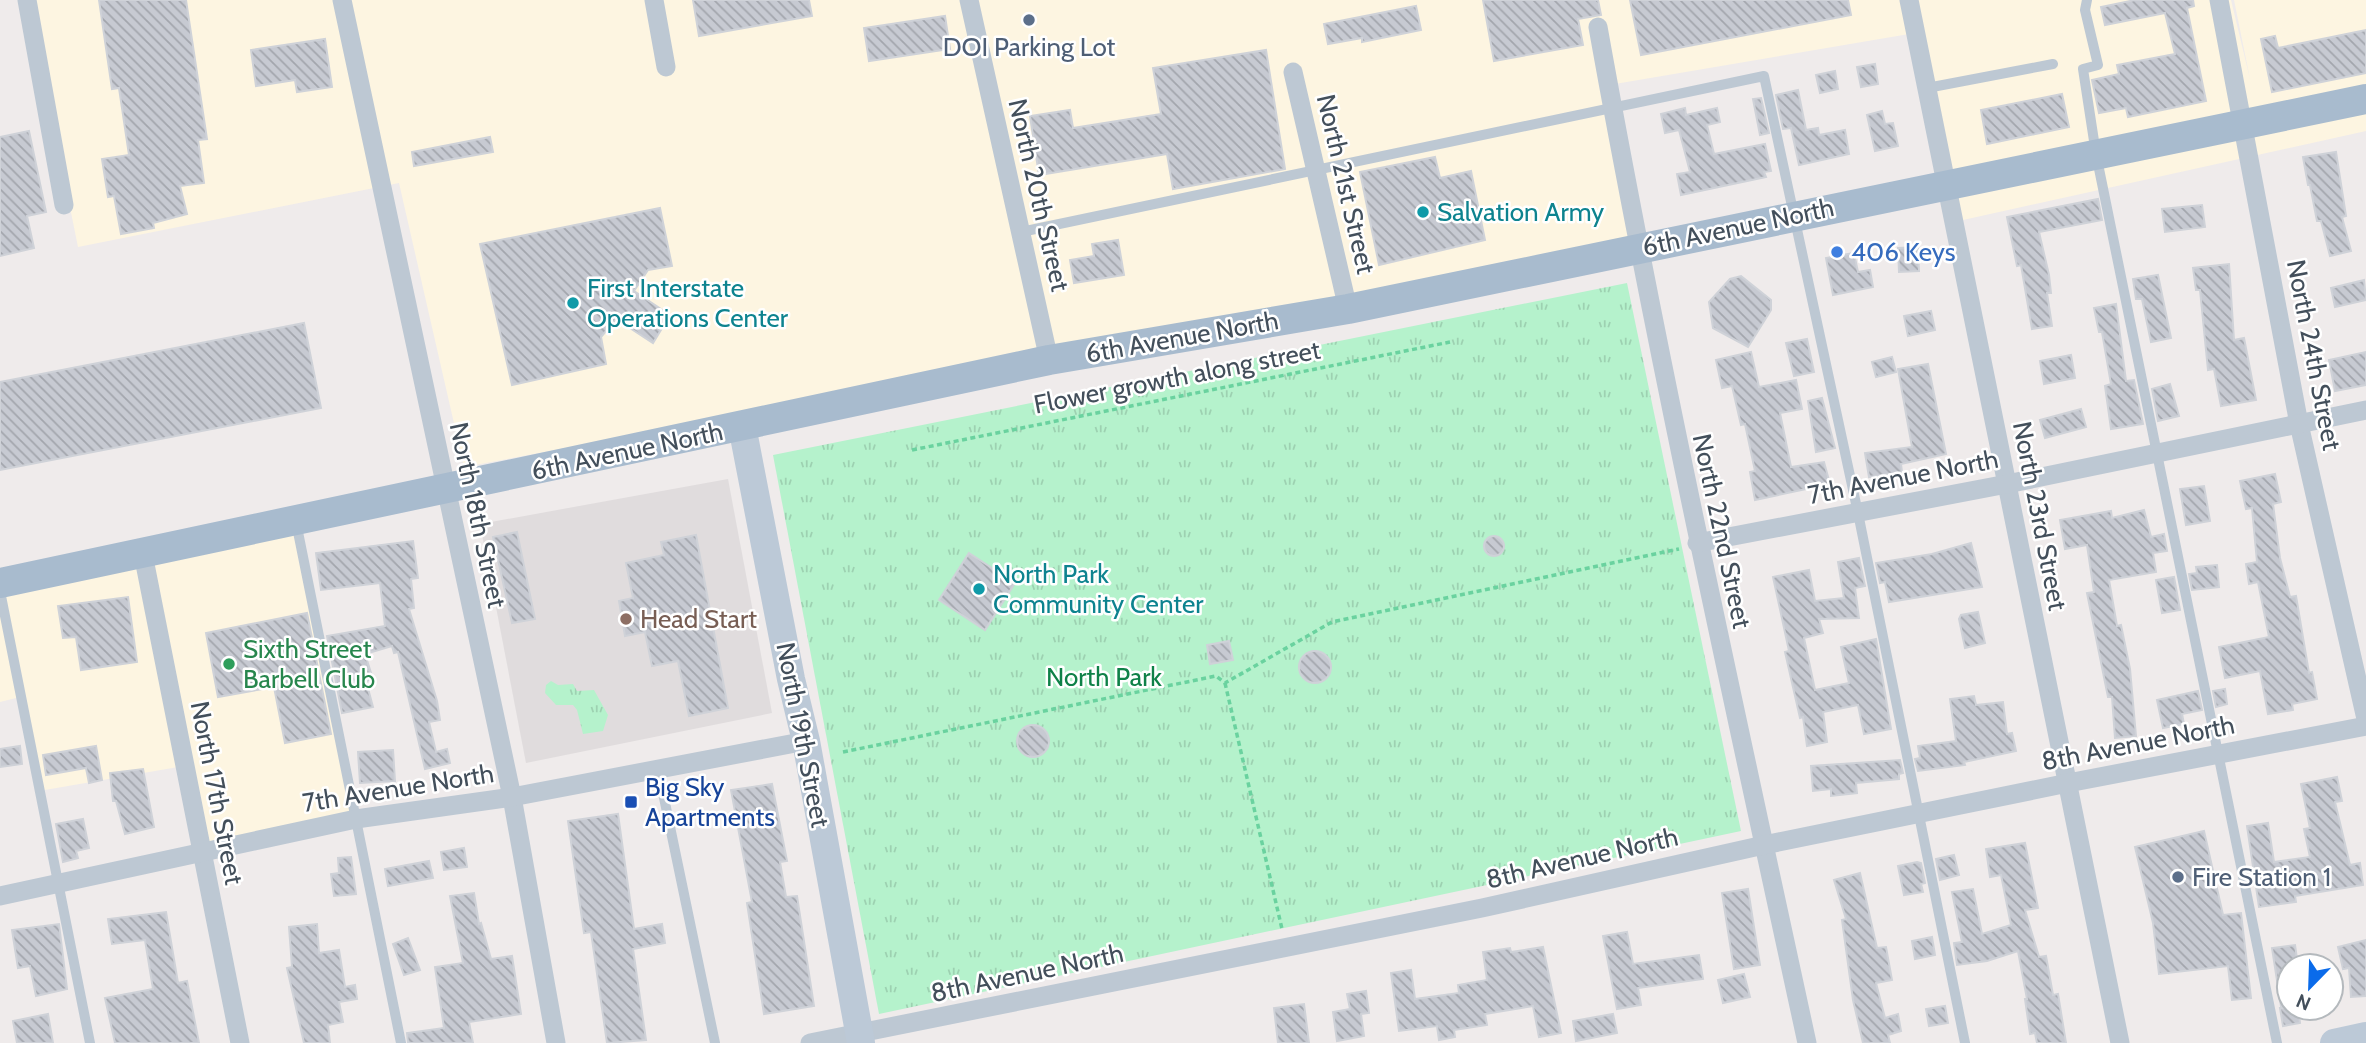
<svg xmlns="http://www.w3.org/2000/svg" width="2366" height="1043" viewBox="0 0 2366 1043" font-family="Cabin,sans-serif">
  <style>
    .commercial { fill: #fdf5e1 }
    .education { fill: #e0dcdd }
    .park { fill: url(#park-tufts) }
    .building { fill: url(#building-back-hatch); stroke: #cfd2d8; stroke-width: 2 }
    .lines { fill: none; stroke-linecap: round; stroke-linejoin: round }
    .path { stroke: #6ad29f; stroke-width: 3.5; stroke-dasharray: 5 3.5; stroke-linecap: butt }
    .lane { stroke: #bdc8d3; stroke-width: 10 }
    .street { stroke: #bdc8d3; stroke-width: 19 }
    .secondary { stroke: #bcc9d7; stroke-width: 28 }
    .primary { stroke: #a8bbce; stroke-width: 30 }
    .service-dot { fill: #5c6f8a; stroke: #fff; stroke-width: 2.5 }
    .culture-dot { fill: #0f9aa8; stroke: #fff; stroke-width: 2.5 }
    .shop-dot { fill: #3f7fe0; stroke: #fff; stroke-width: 2.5 }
    .education-dot { fill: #8d6e63; stroke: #fff; stroke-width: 2.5 }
    .leisure-dot { fill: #2e9e5b; stroke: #fff; stroke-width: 2.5 }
    .transit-dot { fill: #1a4fb4; stroke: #fff; stroke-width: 2.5 }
    .labels { text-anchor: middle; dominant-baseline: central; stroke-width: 5; stroke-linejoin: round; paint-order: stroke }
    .service-label { font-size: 26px; fill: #4e5e75; stroke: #fff }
    .street-label { font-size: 26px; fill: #434f5b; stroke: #fff }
    .culture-label { font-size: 26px; fill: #0d838f; stroke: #fff; text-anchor: start }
    .shop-label { font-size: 26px; fill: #366cbe; stroke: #fff; text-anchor: start }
    .education-label { font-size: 26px; fill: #785e54; stroke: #fff; text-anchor: start }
    .leisure-label { font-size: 26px; fill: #27864d; stroke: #fff; text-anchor: start }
    .park-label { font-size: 26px; fill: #0f8148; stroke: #fff }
    .transit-label { font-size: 26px; fill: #164399; stroke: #fff; text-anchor: start }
  </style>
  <defs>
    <pattern id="park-tufts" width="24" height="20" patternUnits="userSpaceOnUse" patternTransform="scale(1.75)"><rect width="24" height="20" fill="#b5f2cc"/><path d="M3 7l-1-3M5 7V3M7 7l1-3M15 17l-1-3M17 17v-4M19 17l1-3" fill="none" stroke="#9dd1b1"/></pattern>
    <pattern id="building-back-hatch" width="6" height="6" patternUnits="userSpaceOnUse" patternTransform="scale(1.75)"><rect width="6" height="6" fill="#c7cad2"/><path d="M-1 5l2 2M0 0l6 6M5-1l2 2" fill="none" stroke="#a3a6ad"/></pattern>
  </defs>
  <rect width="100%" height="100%" fill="#efebeb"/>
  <g class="commercial">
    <polygon points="28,0 2231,0 2250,79 2234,0 2366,0 2366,131 1954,222 1915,33 1609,85 1638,249 464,467 399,183 78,247"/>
    <polygon points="295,519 356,819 201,851 184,766 39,791 20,697 0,702 0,582"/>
  </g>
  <polygon class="education" points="728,479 772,713 526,763 480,524"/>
  <g class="park">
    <polygon points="1627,283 1741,831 879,1014 773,455"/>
    <polygon points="551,681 558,685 573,684 577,691 594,690 608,715 603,731 583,734 577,710 573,705 556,705 545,693 546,685"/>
  </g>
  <g class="building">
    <polygon points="99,0 186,0 207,139 198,140 204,183 180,186 187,214 153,223 154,228 121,234 114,196 108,197 102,159 129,155 119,88 112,89"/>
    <polygon points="693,0 809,0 812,16 699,36"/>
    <polygon points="1483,0 1598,0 1601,15 1578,19 1583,45 1494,61"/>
    <polygon points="1630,0 1848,0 1851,15 1641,55"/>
    <polygon points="2135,0 2193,0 2194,6 2187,8 2206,101 2128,117 2126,108 2099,113 2092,80 2119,74 2117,65 2175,54 2165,13 2105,25 2101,7"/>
    <polygon points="1416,6 1421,30 1362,42 1362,38 1328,44 1324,24"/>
    <polygon points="945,16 950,49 869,61 864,28"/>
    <polygon points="2366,30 2366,73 2272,92 2261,39 2275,36 2278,48"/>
    <polygon points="325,39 332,87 297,92 295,80 256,86 251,50"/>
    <polygon points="1266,50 1285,169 1173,189 1167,154 1039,175 1030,116 1070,110 1073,128 1161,114 1153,68"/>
    <polygon points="1875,64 1878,84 1861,87 1857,67"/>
    <polygon points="1835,71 1838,89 1820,93 1816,75"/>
    <polygon points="1798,90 1806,130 1818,128 1819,135 1845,130 1849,154 1799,165 1791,128 1783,129 1776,95"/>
    <polygon points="2062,94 2069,127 1987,144 1981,110"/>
    <polygon points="1761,98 1769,133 1760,135 1753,99"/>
    <polygon points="1685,108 1686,115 1717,108 1720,122 1707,125 1714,154 1765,144 1771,171 1764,172 1766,177 1681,195 1677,174 1690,172 1679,130 1665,133 1661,114"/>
    <polygon points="1882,111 1885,124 1893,123 1898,146 1875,151 1867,115"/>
    <polygon points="29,131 46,212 27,216 34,248 0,256 0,137"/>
    <polygon points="490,137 493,152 414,166 412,152"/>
    <polygon points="2336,152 2346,216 2342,217 2351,251 2330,256 2321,221 2317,221 2310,185 2308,185 2303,157"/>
    <polygon points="1435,157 1440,178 1471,171 1485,240 1379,265 1360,172"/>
    <polygon points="2098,199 2102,220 2039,232 2049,275 2051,293 2047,293 2052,326 2032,329 2021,265 2017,266 2007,217"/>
    <polygon points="2202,205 2205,227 2165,232 2162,209"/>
    <polygon points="660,208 672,266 648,270 634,291 670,315 653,343 616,319 601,337 606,364 512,385 480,244"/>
    <polygon points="1118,240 1124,275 1074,283 1070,260 1094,256 1092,244"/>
    <polygon points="1918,247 1919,271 1899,272 1898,248"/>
    <polygon points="1854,253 1858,272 1870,270 1873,287 1833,295 1826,258"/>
    <polygon points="2229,264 2234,340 2244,338 2256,400 2221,406 2214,369 2208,370 2200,290 2196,290 2193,268"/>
    <polygon points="2158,275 2171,338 2151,342 2142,299 2136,299 2133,279"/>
    <polygon points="1741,276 1771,300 1771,310 1748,347 1713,328 1709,302 1730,279"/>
    <polygon points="2364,280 2366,300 2335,307 2331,288"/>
    <polygon points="2116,304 2126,381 2134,380 2143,424 2111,429 2105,386 2111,384 2102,332 2099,332 2094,308"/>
    <polygon points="1931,311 1935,330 1908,336 1904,316"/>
    <polygon points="304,323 321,408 0,470 0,382"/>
    <polygon points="1807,339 1814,372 1794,376 1786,343"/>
    <polygon points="1751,352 1759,387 1796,380 1802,409 1780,413 1791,467 1824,462 1830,484 1755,500 1750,472 1755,471 1745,424 1741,425 1732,386 1722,388 1716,360"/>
    <polygon points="2366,352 2366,385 2335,391 2329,360"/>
    <polygon points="2071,355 2075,378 2044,384 2040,361"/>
    <polygon points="1892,357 1896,372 1876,377 1872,362"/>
    <polygon points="1928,364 1946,454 1901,464 1902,472 1869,477 1865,453 1912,447 1898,369"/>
    <polygon points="2170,384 2179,416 2158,421 2152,389"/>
    <polygon points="1822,398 1835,448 1816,452 1808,401"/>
    <polygon points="2081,409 2086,427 2045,438 2040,420"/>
    <polygon points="2275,474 2281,502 2273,504 2280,558 2290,597 2296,596 2309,673 2312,672 2317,699 2292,704 2293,710 2268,714 2260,671 2225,678 2219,647 2269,637 2258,582 2249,584 2246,564 2257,562 2252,508 2246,509 2240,481"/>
    <polygon points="2204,486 2210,521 2186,525 2180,489"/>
    <polygon points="2144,510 2151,537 2164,534 2167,551 2153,553 2156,572 2109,580 2117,626 2121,625 2130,669 2136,736 2115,738 2112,697 2108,697 2087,593 2094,592 2087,545 2065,549 2060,520 2111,511 2112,518"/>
    <polygon points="517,532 535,619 512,623 493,537"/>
    <polygon points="696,535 728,708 689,716 678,661 652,666 645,632 625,636 619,601 633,598 626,563 664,555 661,542"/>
    <circle cx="1494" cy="546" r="10"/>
    <polygon points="413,541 418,578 411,579 414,608 409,609 437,701 440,720 429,722 436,752 447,749 450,763 425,769 398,652 394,653 392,646 365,654 373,679 366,681 373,707 342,713 327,636 385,626 380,583 321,590 316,553"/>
    <polygon points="1971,543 1982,587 1889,602 1885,582 1880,583 1876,563 1932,554"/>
    <polygon points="969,553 1015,583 985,630 939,600"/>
    <polygon points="1859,558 1865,586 1855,588 1859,618 1819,619 1823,633 1804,638 1815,690 1849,683 1841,647 1876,639 1891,729 1864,734 1858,705 1823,712 1827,742 1807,746 1803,717 1800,718 1785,652 1789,651 1773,577 1809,570 1815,601 1844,598 1838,562"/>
    <polygon points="2217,565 2219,587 2192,590 2189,574 2197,573 2196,567"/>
    <polygon points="2174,577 2180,610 2162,613 2156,580"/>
    <polygon points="128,597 137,662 81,670 76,637 63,638 58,606"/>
    <polygon points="1978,612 1985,643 1965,648 1959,619 1961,615"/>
    <polygon points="307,613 331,734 285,743 274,687 218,697 206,633"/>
    <polygon points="1229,641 1233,660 1210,664 1207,645"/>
    <circle cx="1315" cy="667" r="16"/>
    <polygon points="2225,689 2227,704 2216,707 2213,691"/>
    <polygon points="2198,691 2202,710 2182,714 2184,724 2163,728 2157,700"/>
    <polygon points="1974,696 1976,705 2003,702 2007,734 2012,733 2016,751 1964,762 1965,765 1918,771 1915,759 1920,758 1918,746 1956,741 1950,699"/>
    <circle cx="1033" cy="741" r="16"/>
    <polygon points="20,746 22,764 0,767 0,749"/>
    <polygon points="96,746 102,780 89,783 86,768 46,775 43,755"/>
    <polygon points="393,750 395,781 360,783 358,752"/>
    <polygon points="1900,760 1903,773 1899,774 1899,779 1856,783 1857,793 1831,796 1831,789 1813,791 1811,766"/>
    <polygon points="143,769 154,827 125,834 116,801 113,801 110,773"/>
    <polygon points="2337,777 2342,801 2335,802 2350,865 2360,863 2363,885 2295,896 2296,902 2259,907 2247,826 2268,823 2274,862 2310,857 2304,829 2310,828 2301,784"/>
    <polygon points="772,784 787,861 780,862 786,897 797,896 814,1006 764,1014 747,903 752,902 731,790"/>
    <polygon points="618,814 634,929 662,924 665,943 633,949 646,1040 607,1043 591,932 584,933 568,821"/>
    <polygon points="83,819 89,848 76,851 78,858 63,862 56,824"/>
    <polygon points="2204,831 2223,915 2241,913 2251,998 2232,1000 2228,966 2159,974 2153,923 2135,847"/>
    <polygon points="2025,843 2038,908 2025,910 2039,957 2046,956 2053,995 2058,994 2066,1043 2037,1043 2035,1033 2030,1034 2025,999 2027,999 2018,951 1987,961 1957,965 1954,943 1962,942 1952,892 1973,889 1982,934 2011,925 2001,875 1990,877 1986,849"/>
    <polygon points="464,848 467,867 444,870 441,852"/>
    <polygon points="1954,855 1959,875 1940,880 1936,859"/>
    <polygon points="351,857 356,894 334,896 331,874 339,873 338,858"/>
    <polygon points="429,861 433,878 388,886 385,869"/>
    <polygon points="1917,862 1921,863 1925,883 1921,884 1923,892 1904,895 1898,866"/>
    <polygon points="1860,873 1877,948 1886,947 1892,980 1876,983 1885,1018 1898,1014 1901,1031 1888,1035 1890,1043 1863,1043 1853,1000 1842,920 1846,919 1834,880"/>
    <polygon points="1748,889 1760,965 1734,969 1722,893"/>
    <polygon points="474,893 479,924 481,923 491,959 512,956 521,1014 469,1022 473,1043 408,1043 407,1033 444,1028 435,967 463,963 450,896"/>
    <polygon points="166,912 178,983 187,981 199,1043 115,1043 105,998 153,989 145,940 112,944 108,919"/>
    <polygon points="59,924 67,989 36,996 30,966 18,968 12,930"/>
    <polygon points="317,924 319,953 339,950 345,987 355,985 357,999 339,1002 343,1022 328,1025 330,1043 304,1043 287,968 292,967 289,927"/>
    <polygon points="1627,932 1633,964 1699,955 1703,979 1638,988 1641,1005 1617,1009 1603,936"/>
    <polygon points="1932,937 1935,955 1915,959 1912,941"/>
    <polygon points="408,938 420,970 404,975 393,944"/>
    <polygon points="2366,940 2366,996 2351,997 2349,968 2343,969 2338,947"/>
    <polygon points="2295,945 2298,966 2289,966 2289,1006 2281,1006 2272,948"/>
    <polygon points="1543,947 1561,1033 1539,1037 1533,1006 1485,1014 1487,1025 1454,1030 1455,1037 1439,1040 1437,1026 1399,1031 1391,973 1411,970 1415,999 1459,993 1458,985 1487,980 1483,952 1510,948 1511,952"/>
    <polygon points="1744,974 1750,997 1723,1003 1718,980"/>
    <polygon points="1366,991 1369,1013 1361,1014 1364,1036 1337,1041 1333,1012 1350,1009 1347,994"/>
    <polygon points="1304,1004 1309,1043 1278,1043 1274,1008"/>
    <polygon points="1945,1006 1948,1023 1929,1026 1926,1009"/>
    <polygon points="2280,1008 2298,1008 2300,1023 2283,1026"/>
    <polygon points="48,1014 53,1043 17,1043 13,1021"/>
    <polygon points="1613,1014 1617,1033 1576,1041 1573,1021"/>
  </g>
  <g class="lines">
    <g class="path">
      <polyline points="912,450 1450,342"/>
      <polyline points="1225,683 1282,929"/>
      <polyline points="843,752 1216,676 1225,683 1332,622 1679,549"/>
    </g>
    <g class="lane">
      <polyline points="2087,0 2085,10 2098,65 2083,69 2096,154 2277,1043"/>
      <polyline points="1927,88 2053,64"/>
      <polyline points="1021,232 1764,76 1858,513 1965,1043"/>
      <polyline points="296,522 401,1043"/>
      <polyline points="0,591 90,1043"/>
      <polyline points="658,769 715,1043"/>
    </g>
    <g class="street">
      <polyline points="27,0 64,205"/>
      <polyline points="342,0 512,797 556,1043"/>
      <polyline points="654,0 666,67"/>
      <polyline points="969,0 1049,360"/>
      <polyline points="1909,0 2120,1043"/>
      <polyline points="2219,0 2299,424 2366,719"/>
      <path d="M1598,27C1659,368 1734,705 1807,1043"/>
      <polyline points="1293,72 1348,309"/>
      <polyline points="1697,543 2007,484 2366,410"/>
      <polyline points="143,554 240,1043"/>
      <polyline points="0,896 356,819 512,797 806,741"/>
      <polyline points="810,1043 1482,908 1764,845 2068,783 2366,726"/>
    </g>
    <g class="secondary">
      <polyline points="742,426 791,679 806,741 861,1043"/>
      <polyline points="2334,1043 2366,1036"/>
    </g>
    <polyline class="primary" points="0,583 1049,360 1348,309 2366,99"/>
  </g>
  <g class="service-dot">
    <circle cx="1029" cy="20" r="7"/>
    <circle cx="2178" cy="877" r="7"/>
  </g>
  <g class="culture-dot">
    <circle cx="1423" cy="212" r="7"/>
    <circle cx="573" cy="303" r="7"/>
    <circle cx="979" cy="589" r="7"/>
  </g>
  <circle class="shop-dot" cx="1837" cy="252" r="7"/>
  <circle class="education-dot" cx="626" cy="619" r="7"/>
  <circle class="leisure-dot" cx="229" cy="664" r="7"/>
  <rect class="transit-dot" x="624" y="795" width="14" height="14" rx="3.5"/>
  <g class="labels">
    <g class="service-label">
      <text x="1029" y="47">DOI Parking Lot</text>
      <text x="2192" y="877" text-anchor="start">Fire Station 1</text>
    </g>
    <g class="street-label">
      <text transform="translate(1346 184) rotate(77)">North 21st Street</text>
      <text transform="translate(1039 195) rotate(77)">North 20th Street</text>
      <text transform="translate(1738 227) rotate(-12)">6th Avenue North</text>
      <text transform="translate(1182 337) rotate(-10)">6th Avenue North</text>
      <text transform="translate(2314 355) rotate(79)">North 24th Street</text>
      <text transform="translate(1177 377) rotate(-11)">Flower growth along street</text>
      <text transform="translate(627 451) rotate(-12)">6th Avenue North</text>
      <text transform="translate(1903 477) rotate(-11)">7th Avenue North</text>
      <text transform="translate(478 515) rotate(78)">North 18th Street</text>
      <text transform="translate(2040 516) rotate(79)">North 23rd Street</text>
      <text transform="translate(1722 531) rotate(78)">North 22nd Street</text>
      <text transform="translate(803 735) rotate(79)">North 19th Street</text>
      <text transform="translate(2138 743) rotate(-11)">8th Avenue North</text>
      <text transform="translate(398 788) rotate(-9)">7th Avenue North</text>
      <text transform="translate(217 793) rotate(79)">North 17th Street</text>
      <text transform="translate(1582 858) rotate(-13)">8th Avenue North</text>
      <text transform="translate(1027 973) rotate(-12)">8th Avenue North</text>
    </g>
    <g class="culture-label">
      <text x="1437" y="212">Salvation Army</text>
      <text x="587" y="288">First Interstate<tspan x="587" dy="30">Operations Center</tspan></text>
      <text x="993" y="574">North Park<tspan x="993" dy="30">Community Center</tspan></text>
    </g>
    <g class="shop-label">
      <text x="1851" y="252">406 Keys</text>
    </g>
    <g class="education-label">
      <text x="640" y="619">Head Start</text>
    </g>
    <g class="leisure-label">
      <text x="243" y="649">Sixth Street<tspan x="243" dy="30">Barbell Club</tspan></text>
    </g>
    <g class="park-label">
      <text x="1104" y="677">North Park</text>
    </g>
    <g class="transit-label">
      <text x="645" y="787">Big Sky<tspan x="645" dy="30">Apartments</tspan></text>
    </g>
  </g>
  <g transform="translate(2310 987) rotate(203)"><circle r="33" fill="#ffffff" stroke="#b4b9bd" stroke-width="2"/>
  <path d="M0-5L12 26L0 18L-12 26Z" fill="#0a6bea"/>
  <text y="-10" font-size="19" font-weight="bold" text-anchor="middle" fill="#434f5b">N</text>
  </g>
</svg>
